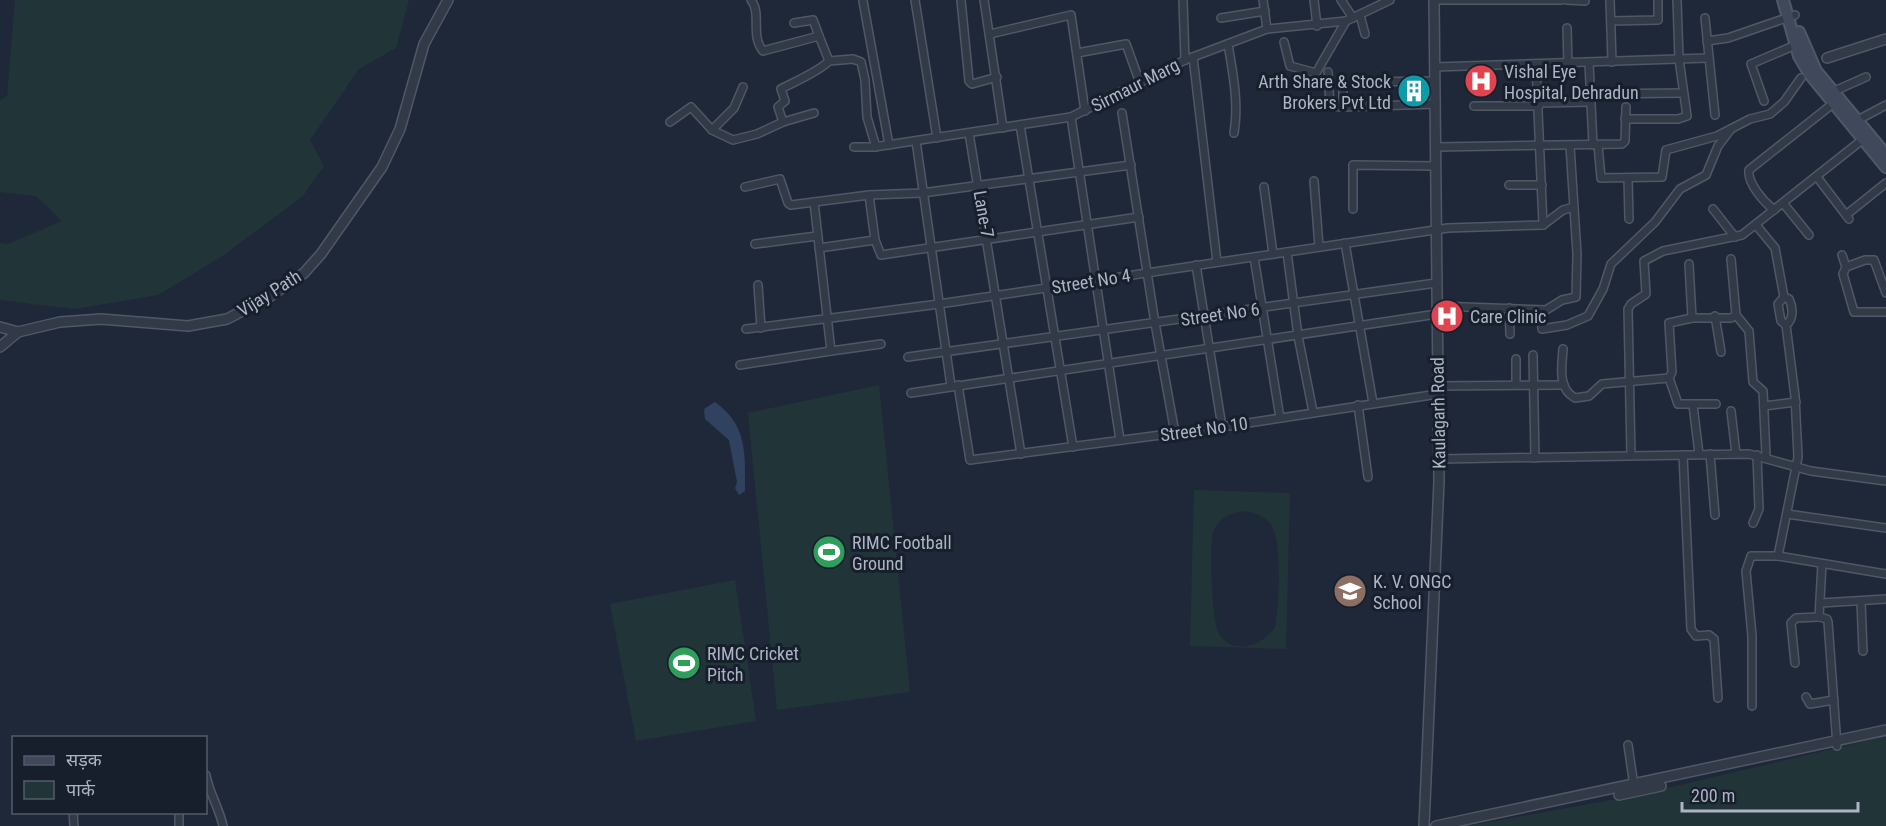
<svg xmlns="http://www.w3.org/2000/svg" width="1886" height="826" viewBox="0 0 1886 826" font-family="'Roboto Condensed','Noto Sans Devanagari',sans-serif">
  <style>
    .green { fill: #213539; fill-rule: evenodd }
    .water { fill: #314260 }
    .lines { fill: none; stroke-linecap: round; stroke-linejoin: round }
    .minor-casing { stroke: #505766; stroke-width: 10 }
    .tertiary-casing { stroke: #505766; stroke-width: 12 }
    .secondary-casing { stroke: #505766; stroke-width: 14 }
    .minor { stroke: #323a48; stroke-width: 7 }
    .tertiary { stroke: #323a48; stroke-width: 9 }
    .secondary { stroke: #40495b; stroke-width: 10 }
    .labels { text-anchor: middle; dominant-baseline: central; stroke-width: 6; stroke-linejoin: round; paint-order: stroke }
    .poi-label { font-size: 18px; fill: #acb4c5; stroke: #181f2c; text-anchor: start }
    .street-label { font-size: 18px; fill: #acb4c5; stroke: #181f2c }
  </style>
  <rect width="100%" height="100%" fill="#1f2838"/>
  <g class="green">
    <polygon points="15,0 409,0 396,48 359,69 310,140 324,166 303,196 221,257 158,295 74,309 0,300 0,243 8,244 62,221 36,196 0,192 0,100 7,96"/>
    <polygon points="879,385 910,692 777,710 748,413"/>
    <path d="M1194,490L1290,493L1286,649L1190,646ZM1244,511C1253,512 1263,515 1270,523C1283,539 1279,605 1275,627C1264,646 1231,657 1218,632C1212,619 1208,542 1214,530C1220,517 1231,513 1244,511Z"/>
    <polygon points="735,580 756,721 636,741 610,604"/>
    <polygon points="1883,737 1886,740 1886,826 1467,826 1634,796"/>
  </g>
  <path class="water" d="M715,402C748,426 745,454 745,491L739,495L735,488L737,482L729,440L705,419L704,409Z"/>
  <g class="lines">
    <g class="minor-casing">
      <g id="minor">
        <path d="M751,0C762,13 750,36 763,51L819,36L829,61L853,59L861,62L865,80L867,117L876,147"/>
        <polyline points="915,0 937,138"/>
        <polyline points="961,0 969,81 972,84 997,77"/>
        <polyline points="984,0 1003,128"/>
        <polyline points="1183,0 1185,60"/>
        <polyline points="1263,0 1267,29"/>
        <polyline points="1314,0 1317,26"/>
        <polyline points="1341,0 1353,18"/>
        <polyline points="1434,0 1562,0"/>
        <polyline points="1567,0 1585,1"/>
        <polyline points="1610,0 1612,62"/>
        <polyline points="863,1 889,145"/>
        <polyline points="1360,15 1365,34"/>
        <polyline points="1221,18 1265,11"/>
        <polyline points="1705,18 1715,115"/>
        <polyline points="1611,21 1658,20 1658,0"/>
        <polyline points="794,23 813,20 819,36"/>
        <polyline points="1567,28 1568,64"/>
        <polyline points="990,34 1071,15 1085,111"/>
        <polyline points="1707,41 1728,38 1795,15"/>
        <polyline points="1284,42 1290,66 1316,73 1346,21"/>
        <path d="M1228,44C1233,74 1239,103 1234,133"/>
        <polyline points="1077,53 1126,44 1140,83"/>
        <polyline points="1193,57 1217,262"/>
        <polyline points="1589,63 1593,145"/>
        <polyline points="1435,67 1708,58"/>
        <polyline points="1328,72 1330,106 1343,107"/>
        <polyline points="1363,82 1435,81"/>
        <polyline points="1343,90 1343,107 1436,104"/>
        <polyline points="1830,93 1866,77"/>
        <polyline points="1591,94 1683,93"/>
        <polyline points="1764,101 1751,64 1798,44"/>
        <polyline points="1539,103 1591,102"/>
        <polyline points="1474,106 1539,106"/>
        <path d="M814,113L783,122L778,107L785,101L781,89C796,81 818,72 829,61"/>
        <polyline points="1122,113 1155,323 1175,433"/>
        <polyline points="1071,117 1120,440"/>
        <polyline points="1625,119 1678,119 1687,116 1679,59 1677,0"/>
        <polyline points="1856,121 1886,105"/>
        <polyline points="670,122 691,107 712,130 733,140 757,134 783,122"/>
        <polyline points="1020,125 1073,447"/>
        <polyline points="712,130 734,108 743,87"/>
        <polyline points="969,133 1021,454"/>
        <polyline points="916,141 951,386"/>
        <polyline points="1598,145 1601,178 1662,177 1666,150 1717,136 1750,119 1770,114 1784,102 1801,78"/>
        <polyline points="854,147 874,147 1071,117 1185,60 1267,29 1346,21 1390,0"/>
        <polyline points="1436,147 1622,144 1625,141 1626,107"/>
        <polyline points="1817,177 1849,219"/>
        <polyline points="1628,178 1629,219"/>
        <polyline points="1314,181 1319,247"/>
        <polyline points="1509,185 1542,185"/>
        <polyline points="745,187 780,179 788,203 791,205 869,195 922,193 1131,165"/>
        <polyline points="1264,187 1273,254"/>
        <polyline points="869,195 875,240"/>
        <polyline points="814,202 831,351 881,344"/>
        <polyline points="1783,203 1809,235"/>
        <polyline points="1353,209 1353,165 1436,166"/>
        <polyline points="1713,209 1735,237"/>
        <path d="M1774,210C1764,202 1747,183 1749,170L1835,102"/>
        <polyline points="1846,215 1886,183"/>
        <polyline points="1543,225 1563,210 1574,207"/>
        <polyline points="1756,225 1775,248 1784,297"/>
        <polyline points="1345,243 1373,403"/>
        <polyline points="755,244 817,236"/>
        <polyline points="819,248 875,240 881,255 1139,217"/>
        <polyline points="1287,252 1298,336 1313,412"/>
        <polyline points="1842,255 1846,267"/>
        <polyline points="1254,257 1280,418"/>
        <polyline points="1689,264 1692,318"/>
        <polyline points="1196,265 1222,427"/>
        <polyline points="758,285 761,328"/>
        <polyline points="1886,293 1874,260 1865,260 1846,267 1843,274 1854,312 1886,312"/>
        <path d="M1784,297L1789,299C1793,307 1794,319 1786,325L1781,321L1778,304Z"/>
        <polyline points="1437,306 1546,310 1562,300 1576,297 1577,254 1570,146"/>
        <polyline points="1509,308 1510,334"/>
        <polyline points="1541,310 1542,329 1567,325 1588,316 1603,289 1611,264 1655,222 1680,189 1706,175 1718,146 1731,129"/>
        <polyline points="1736,315 1749,331 1753,382 1763,391 1766,456"/>
        <polyline points="1715,316 1721,352"/>
        <polyline points="746,329 939,304 1448,228 1543,225 1536,65"/>
        <path d="M1563,349C1562,366 1557,388 1575,398L1589,396L1602,384L1669,378L1672,372L1669,323L1692,318H1731L1736,315L1731,259"/>
        <polyline points="1533,355 1535,458"/>
        <polyline points="908,357 1436,283"/>
        <polyline points="740,365 831,351"/>
        <polyline points="1669,378 1678,404 1716,404"/>
        <polyline points="958,385 970,460 1222,427 1438,394"/>
        <polyline points="1516,385 1516,359"/>
        <polyline points="1438,386 1564,385"/>
        <polyline points="911,393 1437,314"/>
        <polyline points="1358,405 1368,477"/>
        <polyline points="1693,405 1699,454"/>
        <polyline points="1764,406 1796,402"/>
        <polyline points="1731,411 1736,454"/>
        <polyline points="1710,454 1715,515"/>
        <polyline points="1631,455 1628,309 1631,304 1646,294 1644,261 1663,251 1742,235 1862,140"/>
        <polyline points="1683,455 1691,629 1696,636 1709,635 1714,639 1718,698"/>
        <polyline points="1439,459 1749,454 1811,471 1886,481"/>
        <polyline points="1787,514 1886,528"/>
        <polyline points="1753,523 1759,509 1757,455"/>
        <polyline points="1778,556 1798,457 1795,396 1786,325"/>
        <polyline points="1861,602 1863,651"/>
        <polyline points="1821,603 1886,599"/>
        <polyline points="1819,617 1827,619 1828,622 1837,746"/>
        <polyline points="1795,663 1791,623 1796,618 1819,617 1822,564"/>
        <polyline points="1806,697 1810,704 1834,700"/>
        <polyline points="1752,706 1752,636 1746,571 1751,556 1778,556 1886,574"/>
        <polyline points="1628,745 1634,786"/>
        <path d="M206,775C209,793 219,807 223,826"/>
        <polyline points="73,812 74,826"/>
        <polyline points="179,812 179,826"/>
      </g>
    </g>
    <g class="tertiary-casing">
      <g id="tertiary">
        <polyline points="1827,58 1886,39"/>
        <polyline points="0,327 18,332 60,322 101,319 188,326 227,319 269,297 304,273 321,254 382,167 400,129 424,44 448,0"/>
        <polyline points="0,347 18,332"/>
        <polyline points="1619,795 1661,786"/>
        <polyline points="1424,826 1439,481 1434,0"/>
        <polyline points="1436,826 1886,730"/>
      </g>
    </g>
    <g class="secondary-casing">
      <g id="secondary">
        <polyline points="1783,0 1799,56 1809,73 1886,167"/>
        <polyline points="1799,32 1816,71 1886,155"/>
      </g>
    </g>
    <use href="#minor" class="minor"/>
    <use href="#tertiary" class="tertiary"/>
    <use href="#secondary" class="secondary"/>
  </g>
  <defs>
    <g id="hospital-disc" transform="scale(1.725)"><circle r="9.5" fill="#e0444e" stroke="#181f2c"/><path d="M-5-5h3v3.5h4V-5h3V5h-3V1.5h-4V5h-3Z" fill="#fff"/></g>
    <g id="building-disc" transform="scale(1.725)"><circle r="9.5" fill="#0f9aa8" stroke="#181f2c"/><path d="M-4-6H4V6H1V3H-1V6H-4ZM-2.5-4.3h1.7v1.8h-1.7ZM.8-4.3h1.7v1.8H.8ZM-2.5-1h1.7V.8h-1.7ZM.8-1h1.7V.8H.8Z" fill="#fff"/></g>
    <g id="stadium-disc" transform="scale(1.725)"><circle r="9.5" fill="#2e9e5b" stroke="#181f2c"/><path d="M0-5a6.5 5 0 1 0 0 10a6.5 5 0 1 0 0-10ZM-3.5-1.8h7v3.6h-7Z" fill="#fff"/></g>
    <g id="school-disc" transform="scale(1.725)"><circle r="9.5" fill="#8d6e63" stroke="#181f2c"/><path d="M0-5L7-2L0 1L-7-2ZM-4 1L0 2.5L4 1V4Q0 6-4 4Z" fill="#fff"/></g>
  </defs>
  <g fill-rule="evenodd">
    <use href="#hospital-disc" x="1481" y="81"/>
    <use href="#building-disc" x="1414" y="91"/>
    <use href="#hospital-disc" x="1447" y="316"/>
    <use href="#stadium-disc" x="829" y="552"/>
    <use href="#school-disc" x="1350" y="591"/>
    <use href="#stadium-disc" x="684" y="663"/>
  </g>
  <g class="labels">
    <g class="poi-label">
      <text x="1504" y="71">Vishal Eye<tspan x="1504" dy="21">Hospital, Dehradun</tspan></text>
      <text x="1391" y="81" text-anchor="end">Arth Share &amp; Stock<tspan x="1391" dy="21">Brokers Pvt Ltd</tspan></text>
      <text x="1470" y="316">Care Clinic</text>
      <text x="852" y="542">RIMC Football<tspan x="852" dy="21">Ground</tspan></text>
      <text x="1373" y="581">K. V. ONGC<tspan x="1373" dy="21">School</tspan></text>
      <text x="707" y="653">RIMC Cricket<tspan x="707" dy="21">Pitch</tspan></text>
    </g>
    <g class="street-label">
      <text transform="translate(1135 85) rotate(-27)">Sirmaur Marg</text>
      <text transform="translate(984 214) rotate(80)">Lane-7</text>
      <text transform="translate(1091 281) rotate(-9)">Street No 4</text>
      <text transform="translate(269 293) rotate(-32)">Vijay Path</text>
      <text transform="translate(1220 314) rotate(-8)">Street No 6</text>
      <text transform="translate(1438 413) rotate(-91)">Kaulagarh Road</text>
      <text transform="translate(1204 429) rotate(-8)">Street No 10</text>
    </g>
  </g>
  <rect x="12" y="736" width="195" height="78" fill="#181f2c" stroke="#535b69" stroke-width="1.5"/>
  <rect x="24" y="756" width="30" height="9" fill="#40495b" stroke="#535b69" stroke-width="1.5"/>
  <text x="66" y="766" font-size="18" fill="#acb4c5">सड़क</text>
  <rect x="24" y="781" width="30" height="18" fill="#213539" stroke="#535b69" stroke-width="1.5"/>
  <text x="66" y="796" font-size="18" fill="#acb4c5">पार्क</text>
  <path d="M1682 802v9h176v-9" fill="none" stroke="#acb4c5" stroke-width="3"/>
  <text x="1691" y="802" font-size="18" fill="#acb4c5" stroke="#181f2c" stroke-width="4.5" paint-order="stroke">200 m</text>
</svg>
